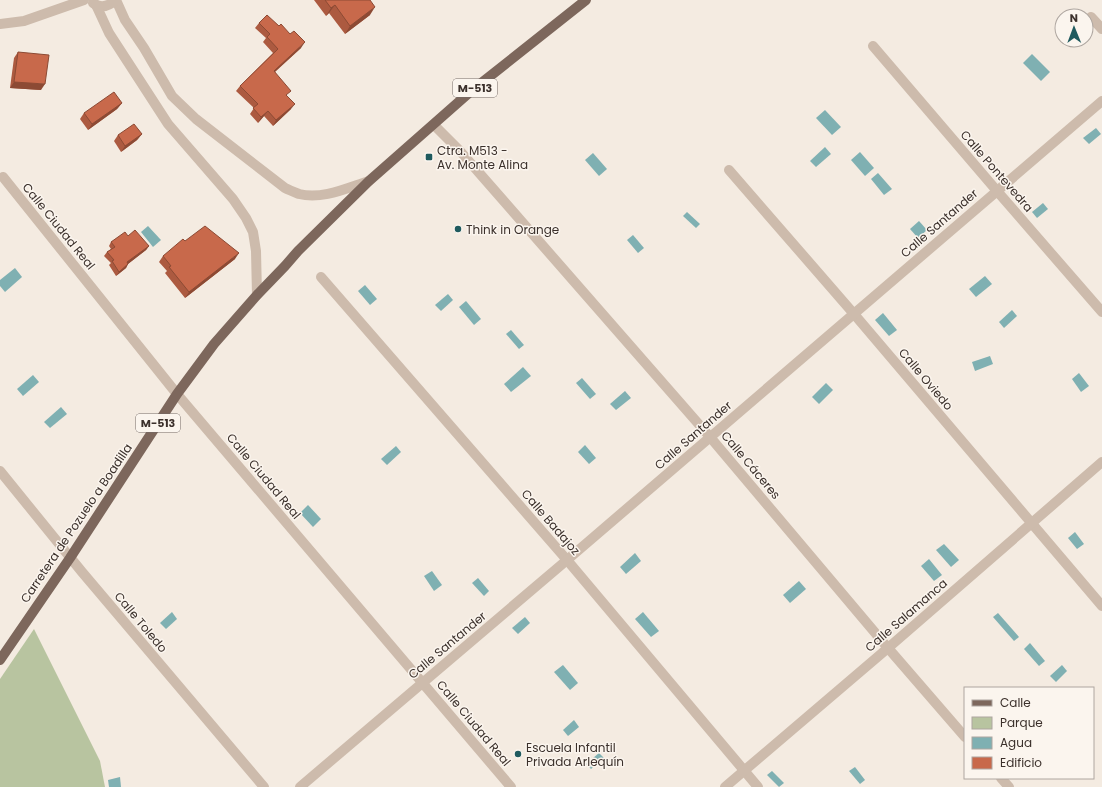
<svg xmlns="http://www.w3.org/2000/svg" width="1102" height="787" viewBox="0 0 1102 787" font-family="Poppins,sans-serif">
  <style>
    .green { fill: #b8c4a0 }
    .water { fill: #7fb0b2 }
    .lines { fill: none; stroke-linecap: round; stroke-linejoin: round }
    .street { stroke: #cdbbac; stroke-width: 10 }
    .primary { stroke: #7d675c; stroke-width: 10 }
    .wall { fill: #ac5a40 }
    .shaded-wall { fill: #8c4a34 }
    .building { fill: #c8694b; stroke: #8c4a34 }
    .poi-dot { fill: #1f5a5e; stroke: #fbf5ee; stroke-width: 1.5 }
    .labels { text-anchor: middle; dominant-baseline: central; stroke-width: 3; stroke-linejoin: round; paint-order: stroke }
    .shield { fill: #fbf5ee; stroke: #756b66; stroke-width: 1 }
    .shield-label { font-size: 11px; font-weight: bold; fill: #3b302b }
    .poi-label { font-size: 12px; fill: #3b302b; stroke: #fbf5ee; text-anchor: start }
    .street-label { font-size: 12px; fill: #3b302b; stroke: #fbf5ee }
  </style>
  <rect width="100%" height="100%" fill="#f4ebe1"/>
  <polygon class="green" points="34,629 100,761 105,787 0,787 0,679"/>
  <g class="water">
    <polygon points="1032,54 1050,72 1041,81 1023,63"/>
    <polygon points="825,110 841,127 832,135 816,118"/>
    <polygon points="1096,128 1101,134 1089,144 1083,138"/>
    <polygon points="825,147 831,154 816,167 810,161"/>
    <polygon points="860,152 874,168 865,176 851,160"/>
    <polygon points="593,153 607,169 599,176 585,160"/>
    <polygon points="878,173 892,189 884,195 871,179"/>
    <polygon points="1043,203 1048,209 1037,218 1032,212"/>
    <polygon points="687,212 700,224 696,228 683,216"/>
    <polygon points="919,221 927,230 918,238 910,229"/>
    <polygon points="148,226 161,240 153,247 141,232"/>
    <polygon points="633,235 644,248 638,253 627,240"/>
    <polygon points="15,268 22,277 5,292 0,286 0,280"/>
    <polygon points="985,276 992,284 976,297 969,289"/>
    <polygon points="365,285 377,299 370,305 358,291"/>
    <polygon points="448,294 453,300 441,311 435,305"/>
    <polygon points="466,301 481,319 474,325 459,307"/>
    <polygon points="1012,310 1017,316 1004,328 999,322"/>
    <polygon points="883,313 897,330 889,336 875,320"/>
    <polygon points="511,330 524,345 519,349 506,334"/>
    <polygon points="990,356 993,364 975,371 972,362"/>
    <polygon points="523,367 531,376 511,392 504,384"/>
    <polygon points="1079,373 1089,386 1081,392 1072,379"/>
    <polygon points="33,375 39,382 23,396 17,389"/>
    <polygon points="582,378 596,394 590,399 576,383"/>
    <polygon points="826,383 833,390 819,404 812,397"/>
    <polygon points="625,391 631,398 616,410 610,404"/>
    <polygon points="61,407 67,414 50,428 44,422"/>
    <polygon points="585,445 596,458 589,464 578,452"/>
    <polygon points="396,446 401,452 387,465 381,459"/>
    <polygon points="308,505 321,519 313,527 300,513"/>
    <polygon points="1075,532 1084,544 1077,549 1068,538"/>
    <polygon points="944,544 959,560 951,567 936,550"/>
    <polygon points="635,553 641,561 626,574 620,567"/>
    <polygon points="929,559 942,575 934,581 921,566"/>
    <polygon points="432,571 442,585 434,591 424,576"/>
    <polygon points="478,578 489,591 484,596 472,583"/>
    <polygon points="799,581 806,589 790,603 783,595"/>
    <polygon points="172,612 177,619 166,629 160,623"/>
    <polygon points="643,612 659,631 651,637 635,619"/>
    <polygon points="998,613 1019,637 1014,641 993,617"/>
    <polygon points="525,617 530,623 518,634 512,628"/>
    <polygon points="1030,643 1045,661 1039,666 1024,649"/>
    <polygon points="563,665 578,683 570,690 554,672"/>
    <polygon points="1062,665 1067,671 1056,682 1050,676"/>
    <polygon points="574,720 579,727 568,736 563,730"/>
    <polygon points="599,753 604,758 591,769 586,764"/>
    <polygon points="855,767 865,780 860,784 849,771"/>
    <polygon points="772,771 784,783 779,787 767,775"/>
    <polygon points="120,777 121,787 109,787 108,780"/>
  </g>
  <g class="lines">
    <g class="street">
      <path d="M116,0L125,20L144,48L172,96L196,119L285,188C289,190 294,192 299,194C322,200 347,188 369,181"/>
      <path d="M93,3C101,9 109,6 116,0"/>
      <polyline points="96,5 109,33 168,124 233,199 246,218 253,232 256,251 257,295"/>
      <polyline points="1091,17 1102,29"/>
      <polyline points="0,24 24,21 84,0"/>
      <polyline points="873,46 997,191 1102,312"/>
      <polyline points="434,125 460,151 710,437 888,648 965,737"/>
      <polyline points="729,170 854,314 1102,606"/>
      <polyline points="3,177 177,394 511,787"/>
      <polyline points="321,277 567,560 758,787"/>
      <polyline points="0,471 82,572 264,787"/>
      <polyline points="1001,778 1009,787"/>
      <polyline points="300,787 567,560 1102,101"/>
      <polyline points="725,787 888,648 1102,462"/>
    </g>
    <polyline class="primary" points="0,660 70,558 177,394 214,344 257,295 285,266 298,251 369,181 470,92 586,0"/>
  </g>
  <g class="wall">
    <polygon points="314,0 370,0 370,15 345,34 329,13 326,16"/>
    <polygon points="259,23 301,48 275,72 287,96 291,109 273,126 264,116 258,123 250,114 254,108 236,91 240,86 273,53 263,42 266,38 255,28"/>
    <polygon points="18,52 41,90 10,88 14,58"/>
    <polygon points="122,103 117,109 88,130 80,119 84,113"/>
    <polygon points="142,134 137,140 121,152 114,141 118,135"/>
    <polygon points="128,236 149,246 146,250 128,264 126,268 116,276 109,265 111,263 104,256 107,252 111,249 109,246 111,242"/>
    <polygon points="185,241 235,259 185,298 165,273 167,271 159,262 163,256"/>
  </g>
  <g class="shaded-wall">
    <polygon points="335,5 329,13 326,16 331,8"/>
    <polygon points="375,7 370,15 345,34 350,26"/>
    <polygon points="305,42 301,48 270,76 274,71"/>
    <polygon points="14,82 45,84 41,90 10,88"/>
    <polygon points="122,103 117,109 88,130 92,124"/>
    <polygon points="295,104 291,109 273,126 276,120"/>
    <polygon points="268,111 264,116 258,123 261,117"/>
    <polygon points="142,134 137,140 121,152 125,146"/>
    <polygon points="149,246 146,250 124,267 127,262"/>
    <polygon points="239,253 235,259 185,298 189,292"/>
    <polygon points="128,264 126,268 116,276 119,272"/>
  </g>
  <g class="building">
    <polygon points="325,0 370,0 375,7 350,26 335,5 331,8"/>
    <polygon points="267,15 279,26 281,24 290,34 294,31 305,42 274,71 291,91 286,95 295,104 276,120 268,111 261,117 253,108 258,104 240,86 278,49 267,37 270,34 259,23"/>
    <polygon points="18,52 49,55 45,84 14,82"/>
    <polygon points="114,92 122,103 92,124 84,113"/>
    <polygon points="134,124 142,134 125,146 118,135"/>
    <polygon points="205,226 239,253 189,292 169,267 171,266 163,256 183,239 185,241"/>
    <polygon points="135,230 149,246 127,262 128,264 119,272 112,261 114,260 107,252 115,247 111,242 125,232 128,236"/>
  </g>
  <g class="poi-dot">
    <rect x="425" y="153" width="8" height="8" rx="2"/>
    <circle cx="458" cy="229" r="4"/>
    <circle cx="518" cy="754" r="4"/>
  </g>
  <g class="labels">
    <g class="shield">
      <rect x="453" y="79" width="44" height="18" rx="3"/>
      <rect x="136" y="414" width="44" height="18" rx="3"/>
    </g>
    <g class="shield-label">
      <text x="475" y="88">M-513</text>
      <text x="158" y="423">M-513</text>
    </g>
    <g class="poi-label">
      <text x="437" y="150">Ctra. M513 -<tspan x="437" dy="14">Av. Monte Alina</tspan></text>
      <text x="466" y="229">Think in Orange</text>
      <text x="526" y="747">Escuela Infantil<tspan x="526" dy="14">Privada Arlequín</tspan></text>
    </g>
    <g class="street-label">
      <text transform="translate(997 171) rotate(49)">Calle Pontevedra</text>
      <text transform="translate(939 223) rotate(-41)">Calle Santander</text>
      <text transform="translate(59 226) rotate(51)">Calle Ciudad Real</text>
      <text transform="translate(926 379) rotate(50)">Calle Oviedo</text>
      <text transform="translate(693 435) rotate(-41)">Calle Santander</text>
      <text transform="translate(751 465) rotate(50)">Calle Cáceres</text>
      <text transform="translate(264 476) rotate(50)">Calle Ciudad Real</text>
      <text transform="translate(551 522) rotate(49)">Calle Badajoz</text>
      <text transform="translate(76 523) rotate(-56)">Carretera de Pozuelo a Boadilla</text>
      <text transform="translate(906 615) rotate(-41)">Calle Salamanca</text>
      <text transform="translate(141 622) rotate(50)">Calle Toledo</text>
      <text transform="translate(447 645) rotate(-40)">Calle Santander</text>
      <text transform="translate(474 723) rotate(50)">Calle Ciudad Real</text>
    </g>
  </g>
  <rect x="964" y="687" width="130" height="92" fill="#fbf5ee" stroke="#aea6a0"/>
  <rect x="972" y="700" width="20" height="6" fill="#7d675c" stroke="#aea6a0"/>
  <text x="1000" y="707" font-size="12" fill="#3b302b">Calle</text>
  <rect x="972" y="717" width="20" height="12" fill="#b8c4a0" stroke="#aea6a0"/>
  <text x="1000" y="727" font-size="12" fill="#3b302b">Parque</text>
  <rect x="972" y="737" width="20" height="12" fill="#7fb0b2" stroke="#aea6a0"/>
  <text x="1000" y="747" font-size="12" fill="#3b302b">Agua</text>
  <rect x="972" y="757" width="20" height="12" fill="#c8694b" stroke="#aea6a0"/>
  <text x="1000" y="767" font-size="12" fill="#3b302b">Edificio</text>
  <g transform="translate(1074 28) rotate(359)"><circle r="19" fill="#fbf5ee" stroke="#aea6a0"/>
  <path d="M0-3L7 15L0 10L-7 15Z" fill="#1f5a5e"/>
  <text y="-6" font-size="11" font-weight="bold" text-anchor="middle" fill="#3b302b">N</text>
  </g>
</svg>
